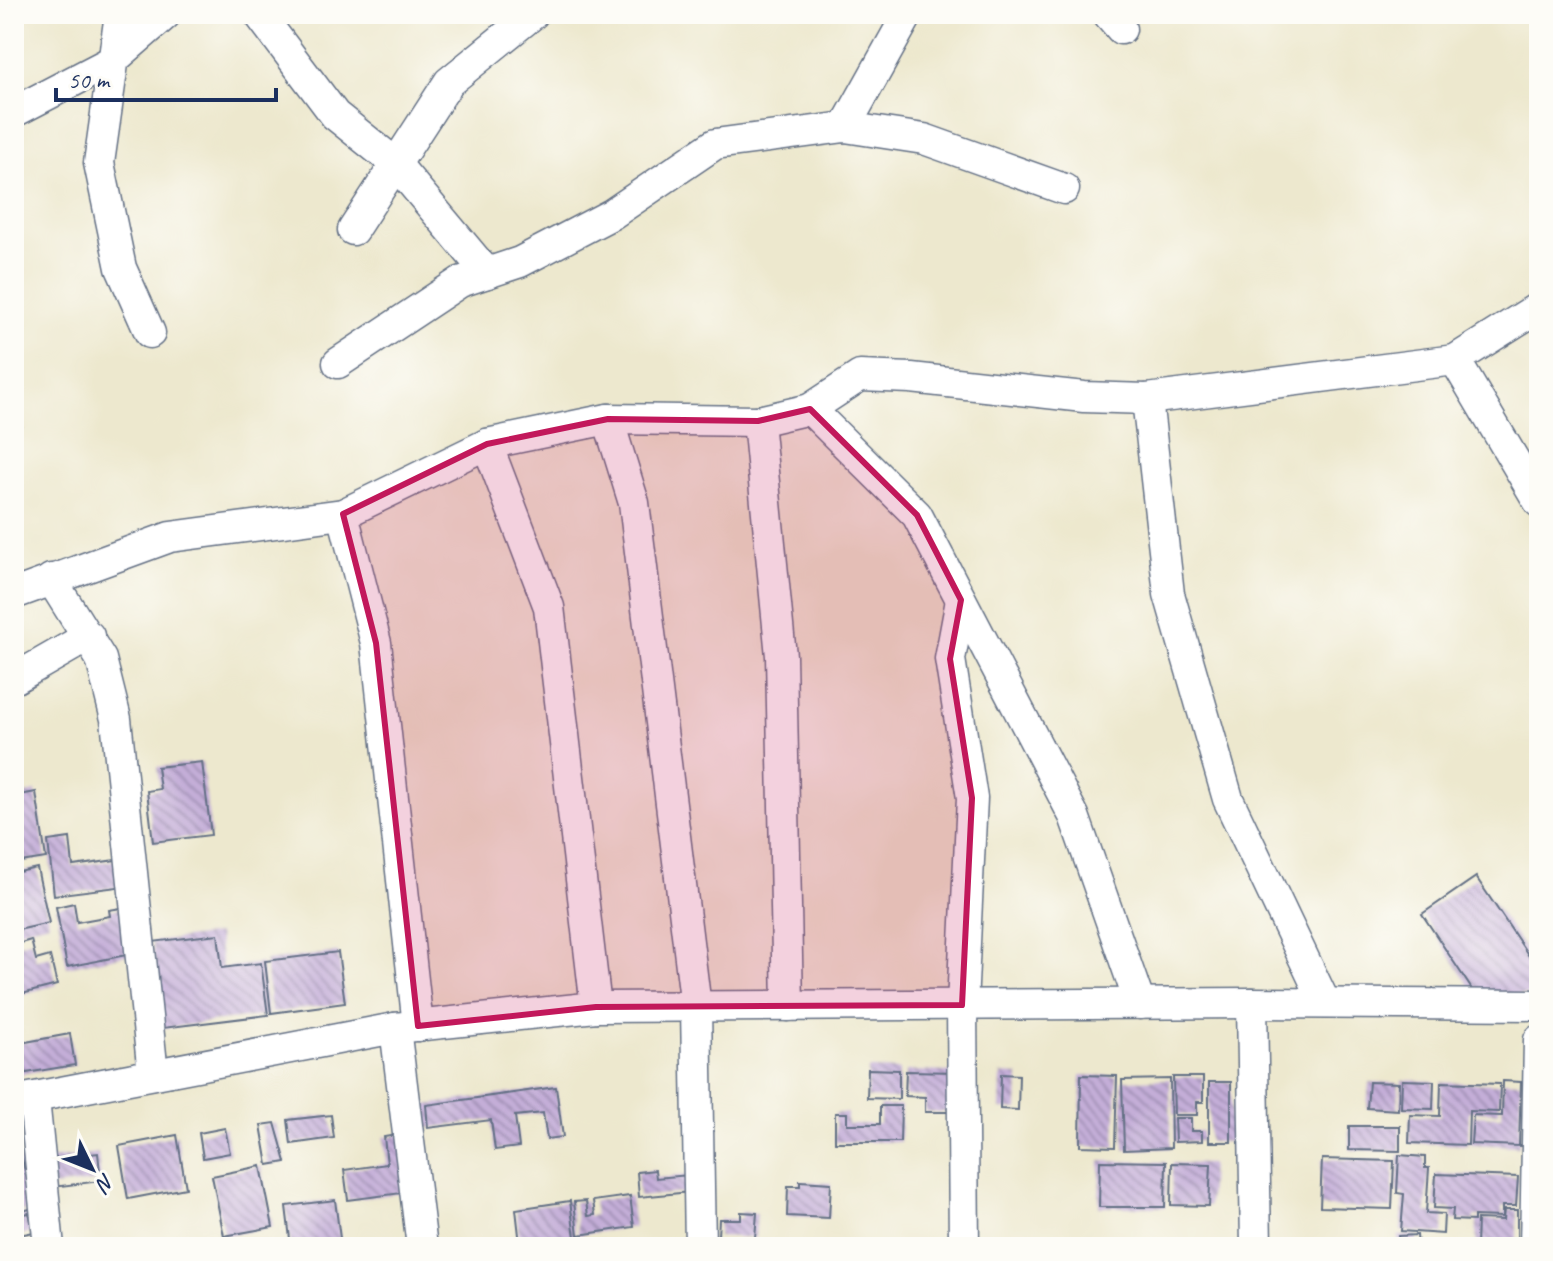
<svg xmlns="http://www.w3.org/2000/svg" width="1553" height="1261" viewBox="0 0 1553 1261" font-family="Caveat,sans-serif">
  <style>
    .building { fill: url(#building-back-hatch) }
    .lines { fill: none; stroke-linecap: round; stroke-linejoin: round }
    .minor-casing { stroke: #647085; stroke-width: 33 }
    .minor { stroke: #fff; stroke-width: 30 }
    .marked { fill: #c2185b; fill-opacity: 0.2; stroke: #c2185b; stroke-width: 6; stroke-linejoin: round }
  </style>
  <defs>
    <pattern id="building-back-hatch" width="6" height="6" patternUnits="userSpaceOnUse" patternTransform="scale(2)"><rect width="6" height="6" fill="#c4aed8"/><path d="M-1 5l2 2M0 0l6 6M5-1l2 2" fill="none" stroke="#9e8eb2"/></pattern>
  </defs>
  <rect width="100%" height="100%" fill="#fdfcf7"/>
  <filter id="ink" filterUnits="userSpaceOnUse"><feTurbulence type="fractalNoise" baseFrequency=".0125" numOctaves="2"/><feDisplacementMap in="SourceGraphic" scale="16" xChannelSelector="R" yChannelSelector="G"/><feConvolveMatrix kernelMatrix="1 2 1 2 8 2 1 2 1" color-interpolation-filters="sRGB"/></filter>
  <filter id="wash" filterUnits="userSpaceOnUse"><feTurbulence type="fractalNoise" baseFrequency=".006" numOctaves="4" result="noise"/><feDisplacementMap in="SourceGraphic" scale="32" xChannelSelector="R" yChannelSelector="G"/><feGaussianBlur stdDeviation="1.8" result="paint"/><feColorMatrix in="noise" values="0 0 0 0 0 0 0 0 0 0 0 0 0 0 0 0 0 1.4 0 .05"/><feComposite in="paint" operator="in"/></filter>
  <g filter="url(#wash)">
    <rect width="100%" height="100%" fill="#ede8ce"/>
    <g id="blocks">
      <g class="building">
        <polygon points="14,412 22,426 14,430"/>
        <polygon points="202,762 211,835 153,842 147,791 160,789 157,767"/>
        <polygon points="36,792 46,858 14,863 14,796"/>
        <polygon points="70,838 73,866 123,859 126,886 54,895 48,841"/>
        <polygon points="37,868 49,923 14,931 14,873"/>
        <polygon points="1476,877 1539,971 1539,994 1477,997 1422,914"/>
        <polygon points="74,903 77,922 110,916 109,910 127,907 136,953 67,967 56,907"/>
        <polygon points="218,934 222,968 261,963 268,1015 163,1028 152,942"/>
        <polygon points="31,940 36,960 50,956 57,985 14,996 14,945"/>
        <polygon points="338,952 345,1003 271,1013 265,961"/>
        <polygon points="18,1030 20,1043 70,1034 75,1065 14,1075 14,1031"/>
        <polygon points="868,1069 899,1070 899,1099 867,1098"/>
        <polygon points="906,1071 958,1072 957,1112 925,1112 925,1097 905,1096"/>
        <polygon points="1001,1074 1019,1075 1018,1110 1000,1109"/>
        <polygon points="1081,1075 1117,1076 1115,1147 1080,1146"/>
        <polygon points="1173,1077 1203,1077 1203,1102 1197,1102 1197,1115 1174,1115"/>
        <polygon points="1170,1079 1171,1148 1124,1150 1122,1080"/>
        <polygon points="1402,1080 1434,1081 1433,1109 1401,1108"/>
        <polygon points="1503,1081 1521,1082 1519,1146 1471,1144 1473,1115 1502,1116"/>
        <rect x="1209" y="1082" width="22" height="60"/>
        <polygon points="1369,1082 1399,1083 1398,1110 1367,1108"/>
        <polygon points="1441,1082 1500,1084 1499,1112 1469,1111 1468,1145 1409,1143 1410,1115 1440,1116"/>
        <polygon points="556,1087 563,1137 547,1139 543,1113 515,1116 519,1147 495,1150 491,1120 428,1128 426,1105"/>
        <polygon points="880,1106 901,1106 900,1142 835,1142 835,1113 847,1113 847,1124 880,1124"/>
        <polygon points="331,1115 334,1138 291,1144 288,1120"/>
        <polygon points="1174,1118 1191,1118 1191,1131 1202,1131 1202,1141 1175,1142"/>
        <polygon points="275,1123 286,1162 268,1165 261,1125"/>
        <polygon points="1349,1126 1400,1126 1400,1151 1349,1150"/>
        <polygon points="225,1128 230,1153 203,1158 199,1133"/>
        <polygon points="403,1134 410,1192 348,1200 344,1170 387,1164 384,1137"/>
        <polygon points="177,1135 186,1188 128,1199 119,1146"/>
        <polygon points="98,1153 101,1181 53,1187 49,1159"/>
        <polygon points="1399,1155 1425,1157 1425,1168 1429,1168 1426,1213 1444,1214 1443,1234 1401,1231 1404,1194 1397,1193"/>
        <polygon points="22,1159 34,1208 14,1213 14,1160"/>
        <polygon points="1322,1159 1394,1161 1392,1209 1320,1207"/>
        <polygon points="1100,1161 1166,1162 1165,1207 1099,1207"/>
        <polygon points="1172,1163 1211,1164 1209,1206 1171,1205"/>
        <polygon points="261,1166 273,1227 224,1236 212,1176"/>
        <polygon points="655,1170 656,1178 689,1175 690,1192 639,1197 637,1172"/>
        <polygon points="1436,1174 1518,1177 1516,1206 1502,1206 1502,1217 1474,1216 1474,1221 1452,1220 1453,1209 1434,1208"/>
        <polygon points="800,1181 831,1183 829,1218 787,1216 788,1186 800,1186"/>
        <polygon points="630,1196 634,1227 578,1235 574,1202 586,1201 588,1216 595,1215 593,1201"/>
        <polygon points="335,1200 341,1246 291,1247 286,1206"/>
        <polygon points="570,1201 575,1237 520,1244 516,1209"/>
        <polygon points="1504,1210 1517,1210 1517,1247 1476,1247 1477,1219 1503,1220"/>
        <polygon points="741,1212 757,1213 755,1238 718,1236 719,1219 741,1219"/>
        <polygon points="29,1213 34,1232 14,1236 14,1216"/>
        <polygon points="1417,1235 1418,1247 1399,1247 1398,1236"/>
        <polygon points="930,1243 953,1244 953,1247 929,1247"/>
      </g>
    </g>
  </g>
  <g filter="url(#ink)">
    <use href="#blocks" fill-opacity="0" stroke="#647085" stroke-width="2"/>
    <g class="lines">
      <g class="minor-casing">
        <g id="minor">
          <polyline points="120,14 99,163 121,268 150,333"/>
          <polyline points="259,14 335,115 395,163 487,273"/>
          <polyline points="1108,14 1121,29"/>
          <polyline points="14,112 112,61 166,14"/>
          <polyline points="845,127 908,14"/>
          <polyline points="353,230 449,82 533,14"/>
          <polyline points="1455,360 1539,502"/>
          <polyline points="338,363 460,282 520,262 612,214 715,144 845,127 924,139 1064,189"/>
          <polyline points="1147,399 1169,594 1228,799 1325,1003"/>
          <polyline points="810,409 917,515 1074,816 1140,1004"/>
          <polyline points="608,419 634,503 696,1007 700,1247"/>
          <polyline points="758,421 781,656 788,1006"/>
          <polyline points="487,444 549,607 596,1007"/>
          <polyline points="343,514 376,643 418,1026"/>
          <polyline points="51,579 101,659 116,719 153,1074"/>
          <polyline points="14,594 170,537 343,514 487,444 608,419 758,421 810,409 860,376 911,378 1084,397 1147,399 1455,360 1539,307"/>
          <polyline points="961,600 950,659 972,798 962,1005 964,1247"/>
          <polyline points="14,679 89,636"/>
          <polyline points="1252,1003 1256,1247"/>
          <polyline points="395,1028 422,1247"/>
          <polyline points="34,1099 49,1247"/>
          <polyline points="14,1101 395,1028 596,1007 1252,1003 1539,1005"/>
          <polyline points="1535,1247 1539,1040"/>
        </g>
      </g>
      <use href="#minor" class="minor"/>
    </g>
  </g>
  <path class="marked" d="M810,409L917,515L961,600L950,659L972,798L962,1005L596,1007L418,1026L376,643L343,514L487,444L608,419L758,421Z"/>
  <rect width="1553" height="1261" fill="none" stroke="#fdfcf7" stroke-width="48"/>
  <g transform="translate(92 1169) rotate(133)" stroke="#fdfcf7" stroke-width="6" paint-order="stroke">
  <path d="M0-6L14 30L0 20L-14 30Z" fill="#1b2f5e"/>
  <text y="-12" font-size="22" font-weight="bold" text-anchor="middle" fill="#1b2f5e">N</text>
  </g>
  <path d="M56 88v12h220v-12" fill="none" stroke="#1b2f5e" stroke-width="4"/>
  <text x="68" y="88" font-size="24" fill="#1b2f5e" stroke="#fdfcf7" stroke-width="6" paint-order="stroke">50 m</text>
</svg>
